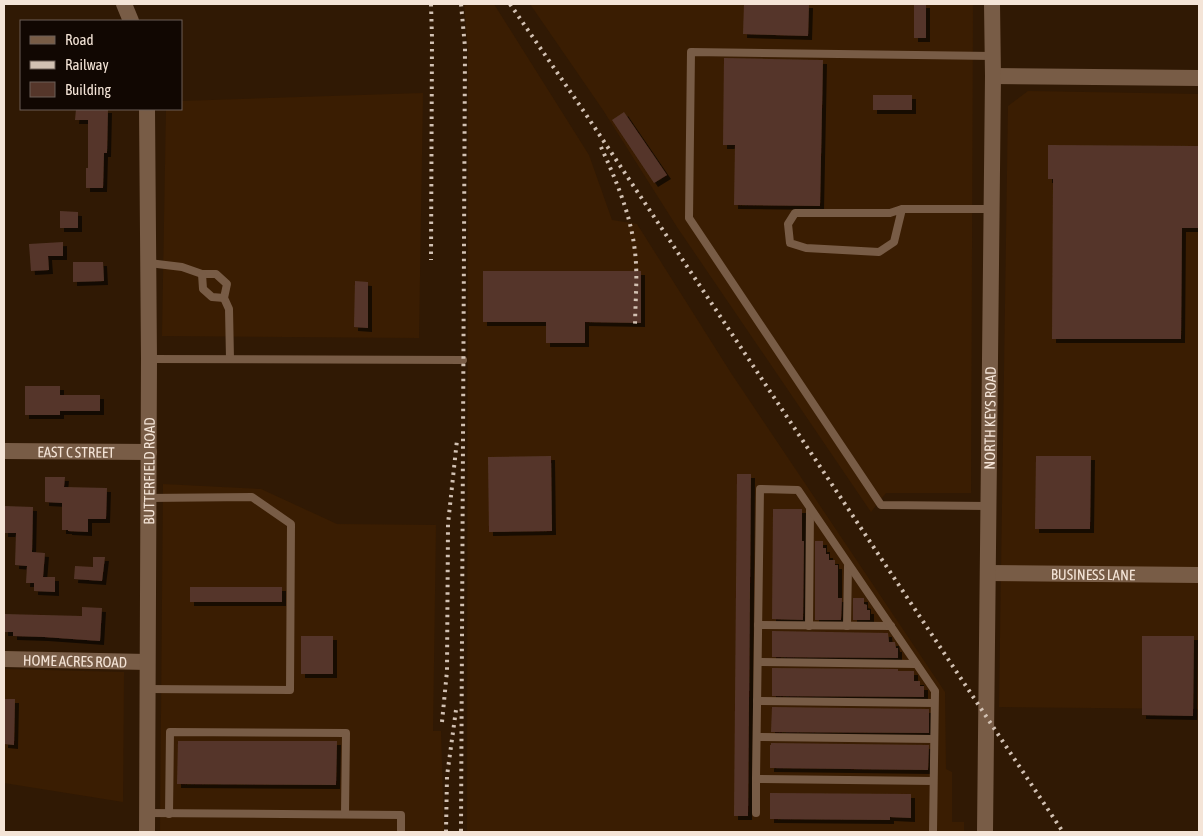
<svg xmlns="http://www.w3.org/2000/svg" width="1203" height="836" viewBox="0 0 1203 836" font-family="'Asap Condensed',sans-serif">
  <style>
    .built { fill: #3a1d02 }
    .building { fill: #55362a; filter: url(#shadow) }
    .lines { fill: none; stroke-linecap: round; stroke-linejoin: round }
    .lane { stroke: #785c46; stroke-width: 8 }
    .street { stroke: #785c46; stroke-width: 16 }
    .rail { stroke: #d2c1b3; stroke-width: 4; stroke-dasharray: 2.5 5; stroke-linecap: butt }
    .labels { text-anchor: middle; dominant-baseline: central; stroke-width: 4; stroke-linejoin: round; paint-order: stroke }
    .street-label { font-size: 15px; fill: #f4e4d7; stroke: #110702 }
  </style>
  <defs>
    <filter id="shadow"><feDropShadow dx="4" dy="4" stdDeviation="0" flood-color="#0009"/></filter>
  </defs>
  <rect width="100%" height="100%" fill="#301904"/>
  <g class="built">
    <polygon points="464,4 494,4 589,155 612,220 637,224 731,373 945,692 946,769 952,772 952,822 964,822 964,832 467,832 468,50"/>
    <polygon points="530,4 973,4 971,493 886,493 871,512 677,227 603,110"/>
    <polygon points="1028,91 1199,94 1199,709 999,707 1008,106"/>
    <polygon points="423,93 419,338 162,336 166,109 181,109 181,101"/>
    <polygon points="163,484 261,489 337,524 436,525 433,731 441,731 444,832 160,832"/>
    <polygon points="4,669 124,672 123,802 4,783"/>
  </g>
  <g class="building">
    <polygon points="744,4 809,4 808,36 743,34"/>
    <rect x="914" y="4" width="12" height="34"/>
    <polygon points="724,58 823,60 820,206 734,205 735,145 723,145"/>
    <rect x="873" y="95" width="39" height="15"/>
    <polygon points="76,109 108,109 107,153 104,153 103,188 86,188 86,168 88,168 88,120 75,120"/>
    <polygon points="624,112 667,175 654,183 612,120"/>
    <polygon points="1048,145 1199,146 1199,228 1182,228 1181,339 1052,339 1053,179 1048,179"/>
    <polygon points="60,211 78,212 78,228 60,228"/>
    <polygon points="63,242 63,256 48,256 49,270 31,271 29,244"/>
    <polygon points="73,262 103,262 104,281 73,282"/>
    <polygon points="483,271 641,271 641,323 585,322 585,343 546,343 546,322 483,322"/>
    <polygon points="355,281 368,282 368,328 354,327"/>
    <polygon points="25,386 60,386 60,395 100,395 100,411 60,411 60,415 25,415"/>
    <polygon points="551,456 552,531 489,532 488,457"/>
    <polygon points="1036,456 1091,456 1090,529 1035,529"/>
    <polygon points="737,474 751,474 748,816 734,816"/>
    <polygon points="45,477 65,477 64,487 107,488 106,519 88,519 88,532 68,531 68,530 62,530 62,503 45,502"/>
    <polygon points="4,506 33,507 32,552 45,553 43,577 55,577 55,592 34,591 34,583 26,583 27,566 15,565 16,533 4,533"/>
    <polygon points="773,509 802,509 802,541 804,541 803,620 772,619"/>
    <polygon points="815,541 823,541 823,548 826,548 826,554 829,554 829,560 835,560 835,565 838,565 838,598 842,598 841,620 815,620"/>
    <polygon points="93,557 105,557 102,581 74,579 75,566 93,567"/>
    <rect x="190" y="587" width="92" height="15"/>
    <polygon points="853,598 864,598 864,604 867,605 867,610 870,610 870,620 853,620"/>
    <polygon points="82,607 102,608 100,641 44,637 13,636 13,632 4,632 4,614 82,616"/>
    <polygon points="772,631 888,633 889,642 895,642 896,648 898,648 898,658 772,657"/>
    <rect x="301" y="636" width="32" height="38"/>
    <polygon points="1142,636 1194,636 1193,716 1142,715"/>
    <polygon points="772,668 898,669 898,671 914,671 914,681 920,681 920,686 924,686 924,697 772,696"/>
    <polygon points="4,699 15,699 14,745 4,744"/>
    <polygon points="772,707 929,709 929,733 771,732"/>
    <polygon points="178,741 337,741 336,785 177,784"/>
    <polygon points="771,743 929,745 928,770 770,768 770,745 771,745"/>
    <polygon points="770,793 911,794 911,818 890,817 890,820 770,819"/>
  </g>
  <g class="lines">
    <g class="lane">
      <polyline points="902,209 894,242 879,252 806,248 790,243 788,224 795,213 890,213 902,209 991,209"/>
      <polyline points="149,263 182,267 202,274 216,274 227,284 224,298 229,309 230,359"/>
      <polyline points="202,274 203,289 212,297 224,298"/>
      <polyline points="149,359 463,360"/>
      <polyline points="988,506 881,505 689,218 691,52 993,56"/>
      <polyline points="758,625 891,626"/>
      <polyline points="809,626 810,510"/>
      <polyline points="847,626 848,566"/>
      <polyline points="758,662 916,664"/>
      <polyline points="147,689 290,690 291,524 252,497 148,498"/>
      <polyline points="757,701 934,703"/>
      <polyline points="757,737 934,739"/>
      <polyline points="147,813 401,815 401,832"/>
      <polyline points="756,813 756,779"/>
      <polyline points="169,814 170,732 346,733 345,814"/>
      <polyline points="933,832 935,691 798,490 760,489 756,779 933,781"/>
    </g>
    <g class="street">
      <polyline points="124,4 131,21"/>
      <polyline points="993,76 1199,78"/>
      <path id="s1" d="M4,451L149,452"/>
      <path id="s2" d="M988,573L1199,575"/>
      <path id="s3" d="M4,659L147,662"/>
      <path id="s4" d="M147,832L149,359L147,109"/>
      <path id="s5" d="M985,832L993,76L992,4"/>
    </g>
    <g class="rail">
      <polyline points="431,4 432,38 431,260"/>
      <polyline points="461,4 465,47 461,832"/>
      <polyline points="510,4 585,113 1063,832"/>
      <path d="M601,147C616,180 631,215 635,252C638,277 635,303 635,328"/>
      <polyline points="442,722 447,671 448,524 457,440"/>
      <polyline points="446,832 447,776 456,710"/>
    </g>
  </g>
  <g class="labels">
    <g class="street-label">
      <text stroke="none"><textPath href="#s5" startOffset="414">NORTH KEYS ROAD</textPath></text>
      <text stroke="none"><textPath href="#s1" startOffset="72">EAST C STREET</textPath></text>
      <text stroke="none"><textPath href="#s4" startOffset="361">BUTTERFIELD ROAD</textPath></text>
      <text stroke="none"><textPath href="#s2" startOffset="105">BUSINESS LANE</textPath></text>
      <text stroke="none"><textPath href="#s3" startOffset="71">HOME ACRES ROAD</textPath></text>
    </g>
  </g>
  <rect width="1203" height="836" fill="none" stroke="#f4e4d7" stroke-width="10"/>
  <rect x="20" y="20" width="162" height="90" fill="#110702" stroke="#6c5f57"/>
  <rect x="30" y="36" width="25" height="8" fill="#785c46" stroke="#6c5f57"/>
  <text x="65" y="45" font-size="15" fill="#f4e4d7">Road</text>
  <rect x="30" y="61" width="25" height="8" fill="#d2c1b3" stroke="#6c5f57"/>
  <text x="65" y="70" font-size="15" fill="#f4e4d7">Railway</text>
  <rect x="30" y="82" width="25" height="15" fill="#55362a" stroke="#6c5f57"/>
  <text x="65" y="95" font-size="15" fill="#f4e4d7">Building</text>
</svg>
